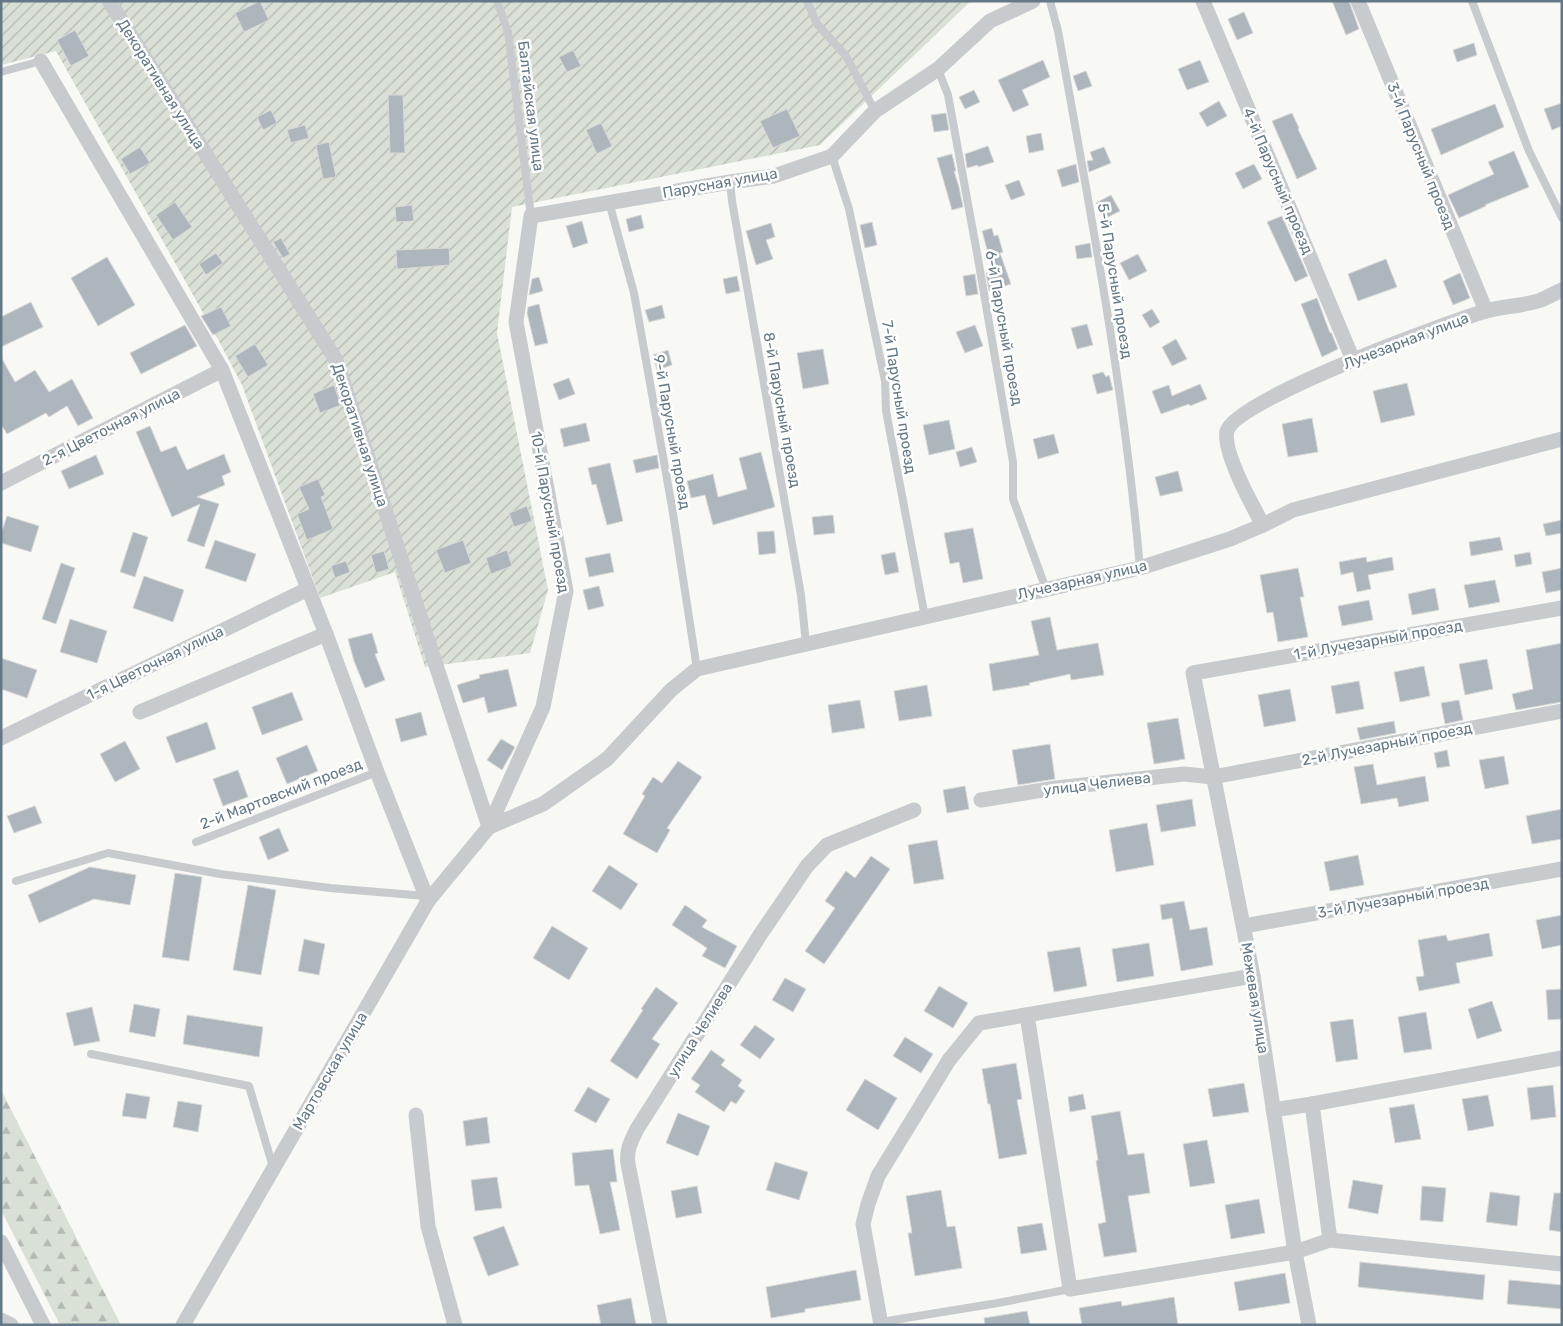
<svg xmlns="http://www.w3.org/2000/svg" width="1563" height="1326" viewBox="0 0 1563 1326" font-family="Rubik,sans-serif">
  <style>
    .forest { fill: url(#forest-firs) }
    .garden { fill: url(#garden-furrows) }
    .building { fill: #adb6bc; stroke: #d9d9d7 }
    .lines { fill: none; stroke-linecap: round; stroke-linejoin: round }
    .service { stroke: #c7cbce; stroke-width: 8 }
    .minor { stroke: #c7cbce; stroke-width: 15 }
    .labels { text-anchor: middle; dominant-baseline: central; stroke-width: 5; stroke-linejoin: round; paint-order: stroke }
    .street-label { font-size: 15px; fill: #647988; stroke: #fff }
  </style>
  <defs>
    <pattern id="forest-firs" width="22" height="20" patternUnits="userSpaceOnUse" patternTransform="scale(1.25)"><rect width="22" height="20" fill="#d9e0d5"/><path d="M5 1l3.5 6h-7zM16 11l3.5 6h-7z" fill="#b4bab3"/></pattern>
    <pattern id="garden-furrows" width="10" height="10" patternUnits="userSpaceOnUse" patternTransform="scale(1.25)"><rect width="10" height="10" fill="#d9e0d5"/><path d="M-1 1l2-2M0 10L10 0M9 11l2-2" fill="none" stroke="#b4bab3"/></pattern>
  </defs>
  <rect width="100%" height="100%" fill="#f8f8f4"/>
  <polygon class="forest" points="1,1090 121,1325 60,1325 1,1210"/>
  <polygon class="garden" points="1,1 971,1 820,145 512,207 497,333 548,590 530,653 425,667 395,572 320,598 242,385 215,334 56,51 1,65"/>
  <g class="building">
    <polygon points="260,1 269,20 244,32 235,13"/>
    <polygon points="1332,1 1349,1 1359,29 1346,35"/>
    <polygon points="1244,12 1253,33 1237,40 1228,19"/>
    <polygon points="75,30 89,56 71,66 57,40"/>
    <polygon points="1474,43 1477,55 1457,62 1453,50"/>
    <polygon points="573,50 581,66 567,72 559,57"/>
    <polygon points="1043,60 1050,77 1022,90 1029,105 1013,112 998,80"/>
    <polygon points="1200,60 1209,82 1187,90 1178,69"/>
    <polygon points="1086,71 1092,86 1078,91 1073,76"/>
    <polygon points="974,90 980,102 965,109 959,97"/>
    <polygon points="388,95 403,95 405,153 390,153"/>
    <polygon points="1219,101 1227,116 1207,127 1199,113"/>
    <polygon points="1562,103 1562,126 1552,130 1544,109"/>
    <polygon points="1495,104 1504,127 1441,155 1431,129"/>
    <polygon points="787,109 800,136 773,148 760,121"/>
    <polygon points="271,110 277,123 263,130 257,117"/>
    <polygon points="946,113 949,130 934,132 931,115"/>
    <polygon points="1292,113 1299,128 1298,129 1317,169 1297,179 1272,121"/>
    <polygon points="601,123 612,146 597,154 586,130"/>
    <polygon points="305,125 309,138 291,143 287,130"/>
    <polygon points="1041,133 1044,150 1029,153 1026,136"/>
    <polygon points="329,142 336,177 323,179 316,145"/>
    <polygon points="988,146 994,162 978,167 978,165 967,168 965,154"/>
    <polygon points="140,147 150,163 130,174 121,159"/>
    <polygon points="1104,147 1111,163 1089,172 1087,161 1093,160 1090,152"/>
    <polygon points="1514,151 1529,187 1485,205 1486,206 1459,218 1448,195 1494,174 1488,162"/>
    <polygon points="952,154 956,171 954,171 959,187 963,207 952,210 937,158"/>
    <polygon points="1076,164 1079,182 1062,187 1057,170"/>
    <polygon points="1254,164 1262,179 1243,189 1235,173"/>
    <polygon points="1019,180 1025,195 1011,200 1005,185"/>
    <polygon points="1111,195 1120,211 1104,219 1096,203"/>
    <polygon points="175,202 192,227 173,240 156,215"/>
    <polygon points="412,205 414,221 396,222 395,207"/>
    <polygon points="641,215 644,228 629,232 626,219"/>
    <polygon points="1282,216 1308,276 1295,282 1267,222"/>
    <polygon points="582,221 588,243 573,248 566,226"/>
    <polygon points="872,222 877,245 865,248 860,225"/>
    <polygon points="771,223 775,237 766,240 773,259 756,265 746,231"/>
    <polygon points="992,228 994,236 998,235 1003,252 1000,253 1011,284 989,291 986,273 993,272 982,231"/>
    <polygon points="281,238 290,254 283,258 273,242"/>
    <polygon points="1090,243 1092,257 1077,259 1075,246"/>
    <polygon points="449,248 450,265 397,269 396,250"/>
    <polygon points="216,253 223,263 206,275 199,264"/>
    <polygon points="1138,254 1147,271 1129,280 1120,263"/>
    <polygon points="107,257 135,305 98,326 71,278"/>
    <polygon points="1386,259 1397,287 1358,301 1348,274"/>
    <polygon points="1460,273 1470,298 1453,305 1443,281"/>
    <polygon points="975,274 978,294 966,296 963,276"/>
    <polygon points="737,276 740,291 726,294 723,279"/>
    <polygon points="539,277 543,291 529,295 532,279"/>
    <polygon points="1317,298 1330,333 1331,332 1338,349 1322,357 1301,304"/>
    <polygon points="31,302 43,327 1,347 1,317"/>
    <polygon points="539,304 548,343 535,346 527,313 528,307"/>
    <polygon points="662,305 665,318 649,322 645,310"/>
    <polygon points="221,307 231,326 213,335 201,316"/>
    <polygon points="1152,309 1160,322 1150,328 1142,315"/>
    <polygon points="1087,324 1093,345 1077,349 1071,328"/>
    <polygon points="185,325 197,346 141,374 130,353"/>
    <polygon points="975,325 983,346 965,353 956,332"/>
    <polygon points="1176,339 1187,359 1172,366 1162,347"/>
    <polygon points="255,344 268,365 248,377 235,356"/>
    <polygon points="823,349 829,384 803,389 797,353"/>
    <polygon points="668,350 672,365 657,370 653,355"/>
    <polygon points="1,357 15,382 35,370 49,392 72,379 93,418 78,426 67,406 49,417 46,413 7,434 1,424"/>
    <polygon points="1103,372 1106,377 1109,375 1113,390 1097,394 1092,375"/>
    <polygon points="569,378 575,394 559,400 553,384"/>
    <polygon points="1407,383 1415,415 1381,423 1373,391"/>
    <polygon points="1200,384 1207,399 1190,406 1189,404 1161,414 1152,391 1169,385 1172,396"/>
    <polygon points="334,385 341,405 320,413 313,394"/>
    <polygon points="1312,418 1318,452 1288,457 1282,424"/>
    <polygon points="949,420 955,449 929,455 923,425"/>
    <polygon points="586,423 590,441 564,447 560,429"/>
    <polygon points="150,426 161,452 176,446 187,470 224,454 231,472 222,476 225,485 197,497 219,504 204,547 187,541 200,504 172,517 136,432"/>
    <polygon points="1054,434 1059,453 1038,459 1033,439"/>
    <polygon points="972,447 977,462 960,467 956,452"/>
    <polygon points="761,452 775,507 713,525 705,495 691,498 687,481 713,474 718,497 747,489 739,458"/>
    <polygon points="96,455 104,474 69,489 61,471"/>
    <polygon points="657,455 659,468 636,473 633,460"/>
    <polygon points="610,463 623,521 607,525 596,484 592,485 588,468"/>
    <polygon points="1178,471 1183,491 1160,496 1155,477"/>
    <polygon points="318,479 325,495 321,497 333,529 307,540 297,514 309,509 299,487"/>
    <polygon points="527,506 532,521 514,527 509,513"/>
    <polygon points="833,515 835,533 814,535 812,517"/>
    <polygon points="7,516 39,526 31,552 1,543 1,534"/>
    <polygon points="1562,520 1562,533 1546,536 1543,524"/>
    <polygon points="973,528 983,579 963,583 959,562 950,564 944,533"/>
    <polygon points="774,531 776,553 759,555 757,532"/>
    <polygon points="133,532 148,537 135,577 120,572"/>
    <polygon points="1500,537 1503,550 1471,556 1469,542"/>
    <polygon points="215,540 256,554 246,582 205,568"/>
    <polygon points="463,540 471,563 445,573 436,550"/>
    <polygon points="507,550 512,566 491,574 486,558"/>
    <polygon points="384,551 389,569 376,573 371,555"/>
    <polygon points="895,552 899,572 885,575 881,555"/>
    <polygon points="1530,552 1532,564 1516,567 1514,555"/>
    <polygon points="610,553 614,572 589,577 585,558"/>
    <polygon points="1366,557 1367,562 1392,557 1394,570 1368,575 1371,589 1357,592 1353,572 1341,575 1339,562"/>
    <polygon points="346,561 350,572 335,578 331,566"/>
    <polygon points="61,563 75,568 56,624 42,619"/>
    <polygon points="1298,568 1304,597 1300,597 1308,637 1278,642 1273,612 1267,613 1260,575"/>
    <polygon points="1562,568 1562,590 1546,593 1542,572"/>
    <polygon points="144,576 184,590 173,622 133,608"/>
    <polygon points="1495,580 1500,602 1469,608 1464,585"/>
    <polygon points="599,586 604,606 588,610 583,590"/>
    <polygon points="1435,588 1439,610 1412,615 1408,594"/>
    <polygon points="1369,600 1373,620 1342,626 1338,606"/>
    <polygon points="1050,617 1057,650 1098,643 1104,675 1071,680 1070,674 1029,683 1030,685 993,691 989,664 1039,655 1031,621"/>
    <polygon points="70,619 107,631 97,663 60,652"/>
    <polygon points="372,633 378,653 375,654 385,680 365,688 354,661 348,639"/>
    <polygon points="1562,643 1562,702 1516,710 1512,694 1533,689 1526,650"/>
    <polygon points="1,658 37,670 27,698 1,689"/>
    <polygon points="1487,659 1493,689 1465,695 1459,664"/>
    <polygon points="1424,666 1430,696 1400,702 1394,672"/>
    <polygon points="508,669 517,706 488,713 484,697 463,703 457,685 480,678 479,675"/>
    <polygon points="1359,681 1364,709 1336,714 1331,686"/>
    <polygon points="927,685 932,716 899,721 894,691"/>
    <polygon points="1290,689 1296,721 1264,727 1258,695"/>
    <polygon points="292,692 303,720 262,735 252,707"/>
    <polygon points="860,700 865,728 832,733 828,705"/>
    <polygon points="1459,700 1463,720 1445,724 1441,703"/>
    <polygon points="421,712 427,735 401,742 395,719"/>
    <polygon points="1178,718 1185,759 1154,764 1147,723"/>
    <polygon points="1394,721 1396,733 1360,740 1357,728"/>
    <polygon points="207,722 216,749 176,763 166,737"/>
    <polygon points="501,739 515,747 502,770 487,760"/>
    <polygon points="125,741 140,769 115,782 100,754"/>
    <polygon points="1050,744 1055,779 1018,785 1012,750"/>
    <polygon points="307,745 318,771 287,784 276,758"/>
    <polygon points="1447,750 1450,766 1437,768 1434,753"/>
    <polygon points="1504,756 1509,784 1485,789 1479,760"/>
    <polygon points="678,761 702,777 667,828 670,830 657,853 623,834 645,796 642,794 653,777 662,783"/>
    <polygon points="1373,764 1377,785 1425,776 1429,801 1399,807 1397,798 1361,804 1354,767"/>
    <polygon points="238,770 248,797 223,806 213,779"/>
    <polygon points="965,786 969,809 947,813 943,790"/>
    <polygon points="1192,799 1196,826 1161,832 1156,805"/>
    <polygon points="35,806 42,823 14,833 7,816"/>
    <polygon points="1562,809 1562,839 1532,844 1526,816"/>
    <polygon points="1147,823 1154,865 1116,872 1109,830"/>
    <polygon points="279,828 289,851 268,860 259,837"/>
    <polygon points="937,840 944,879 914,884 908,845"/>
    <polygon points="1358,855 1364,885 1330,891 1324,862"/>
    <polygon points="871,856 890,869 824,964 805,951 835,908 825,901 846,871 855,878"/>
    <polygon points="609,865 638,884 621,910 592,891"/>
    <polygon points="90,867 136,875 130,905 94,899 39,923 28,895"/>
    <polygon points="175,873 202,877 189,961 162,957"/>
    <polygon points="248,885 276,890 261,975 233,970"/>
    <polygon points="1184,901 1190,930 1207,927 1213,965 1181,971 1172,918 1162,920 1160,905"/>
    <polygon points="685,905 707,920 702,927 737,946 725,968 702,956 707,948 672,925"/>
    <polygon points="1562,915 1562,945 1542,949 1536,920"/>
    <polygon points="552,926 588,948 569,980 533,958"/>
    <polygon points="1489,933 1493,956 1456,963 1460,983 1419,991 1416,977 1424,976 1418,940 1446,935 1448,941"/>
    <polygon points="304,939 325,944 319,975 298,971"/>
    <polygon points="1149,943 1154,976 1117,982 1112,949"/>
    <polygon points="1080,947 1087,986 1054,992 1047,952"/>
    <polygon points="785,978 806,989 793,1012 772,1000"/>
    <polygon points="939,986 968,1003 953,1028 924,1011"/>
    <polygon points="656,987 678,1003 652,1039 660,1044 637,1079 610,1061 643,1010 641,1009"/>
    <polygon points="1562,989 1562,1019 1548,1020 1546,990"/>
    <polygon points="1492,1001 1502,1031 1477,1039 1468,1009"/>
    <polygon points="134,1004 160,1009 155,1037 129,1032"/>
    <polygon points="92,1007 100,1041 74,1046 66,1013"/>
    <polygon points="1426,1012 1432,1049 1404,1053 1398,1017"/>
    <polygon points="187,1015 263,1027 259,1057 183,1044"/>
    <polygon points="1353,1019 1358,1059 1336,1062 1330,1022"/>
    <polygon points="755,1025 775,1039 760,1059 740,1045"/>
    <polygon points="905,1037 933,1054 921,1073 893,1056"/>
    <polygon points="711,1050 725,1060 721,1065 742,1080 738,1086 745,1091 736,1104 731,1101 724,1112 695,1092 700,1085 691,1079"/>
    <polygon points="1016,1063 1022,1099 1017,1100 1027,1154 999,1159 990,1104 988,1104 982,1069"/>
    <polygon points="865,1079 897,1098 878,1130 846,1110"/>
    <polygon points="1244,1083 1249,1112 1213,1117 1208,1089"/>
    <polygon points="1553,1085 1556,1117 1531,1120 1527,1088"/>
    <polygon points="588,1087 610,1099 596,1123 574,1111"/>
    <polygon points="126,1093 150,1097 146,1119 122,1116"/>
    <polygon points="1083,1094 1086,1109 1070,1112 1068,1097"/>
    <polygon points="1488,1095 1494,1126 1468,1131 1462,1099"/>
    <polygon points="178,1101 202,1105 198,1132 173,1127"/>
    <polygon points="1414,1104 1421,1139 1395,1143 1389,1108"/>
    <polygon points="1120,1111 1128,1155 1144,1153 1150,1193 1128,1196 1137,1252 1104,1257 1098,1224 1106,1222 1096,1161 1098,1160 1091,1116"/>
    <polygon points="678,1113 710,1126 698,1156 666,1143"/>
    <polygon points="487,1117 490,1143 466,1146 463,1121"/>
    <polygon points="1207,1140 1215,1183 1190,1187 1183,1144"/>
    <polygon points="613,1149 617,1182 610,1182 620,1230 600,1234 589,1185 575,1186 572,1153"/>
    <polygon points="775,1162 808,1172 799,1200 766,1190"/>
    <polygon points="497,1177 502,1208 475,1211 471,1180"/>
    <polygon points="1353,1180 1383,1185 1378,1214 1348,1208"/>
    <polygon points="697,1186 702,1213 676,1218 671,1191"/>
    <polygon points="1422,1186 1446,1188 1443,1222 1420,1220"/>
    <polygon points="941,1190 947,1227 955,1226 962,1268 915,1276 908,1233 912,1233 906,1196"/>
    <polygon points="1490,1192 1520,1196 1517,1226 1486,1222"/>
    <polygon points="1554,1193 1562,1193 1562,1232 1549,1230"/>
    <polygon points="1259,1199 1265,1233 1231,1239 1225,1205"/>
    <polygon points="1042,1223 1047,1250 1021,1254 1017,1227"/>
    <polygon points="504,1226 519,1265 488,1276 473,1237"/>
    <polygon points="1360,1262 1485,1275 1483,1300 1358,1287"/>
    <polygon points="856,1270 861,1300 805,1309 805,1312 771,1318 766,1287"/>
    <polygon points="1285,1273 1290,1303 1239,1311 1234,1282"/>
    <polygon points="1509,1280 1562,1285 1562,1309 1507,1304"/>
    <polygon points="1174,1297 1178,1325 1082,1325 1079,1308 1121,1301 1122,1306"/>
    <polygon points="631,1298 636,1325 601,1325 597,1305"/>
    <polygon points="1027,1311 1030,1325 985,1325 984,1318"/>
  </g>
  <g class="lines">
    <g class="service">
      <polyline points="497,1 508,32 531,216"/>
      <polyline points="807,1 817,24 846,56 875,111"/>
      <path d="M1050,1L1058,31C1090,209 1124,387 1140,568"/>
      <polyline points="1472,1 1529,151 1562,218"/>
      <polyline points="938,69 948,95 977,253 1013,462 1013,499 1046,589"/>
      <polyline points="1,72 41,61"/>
      <polyline points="832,156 849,209 885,381 886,411 925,617"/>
      <polyline points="730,182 732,201 801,595 806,644"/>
      <polyline points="609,202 634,293 672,507 697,669"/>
      <polyline points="196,842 377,772"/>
      <polyline points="16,881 108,853 220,874 330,888 426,896"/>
      <polyline points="91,1054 249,1086 273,1167"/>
      <polyline points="881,1322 998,1303 1070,1289"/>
    </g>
    <g class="minor">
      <polyline points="109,1 336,360 489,827"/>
      <polyline points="1203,1 1353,360"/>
      <polyline points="1358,1 1486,311"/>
      <polyline points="41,61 222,370 326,634 377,772 428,901"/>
      <polyline points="1,483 222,370"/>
      <polyline points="1263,525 1293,510 1562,439"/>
      <polyline points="140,712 326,634"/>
      <polyline points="1,738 308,589"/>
      <polyline points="981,800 1056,788 1184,774 1213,777 1562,711"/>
      <path d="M489,827L543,804L607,759L671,690L697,669L1140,568L1230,539L1263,525C1253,507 1222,451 1227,431C1235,400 1448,322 1486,311C1504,306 1524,306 1541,300C1548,297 1555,293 1562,290"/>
      <polyline points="1244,926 1562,869"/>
      <polyline points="1027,1015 1070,1289 1295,1252 1330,1240"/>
      <polyline points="1562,1058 1312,1104 1330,1240 1562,1264"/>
      <polyline points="1273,1110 1312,1104"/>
      <polyline points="416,1115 428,1226 455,1325"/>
      <polyline points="1,1242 43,1325"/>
      <polyline points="1,1320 11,1325"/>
      <polyline points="183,1325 428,901 489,827 543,707 566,591 516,322 531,216 730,182 774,176 832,156 875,111 938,69 990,21 1033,1"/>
      <path d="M660,1325L628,1164C626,1150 631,1141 637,1129L760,935L807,866L827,845L914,810"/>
      <polyline points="881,1325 863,1224 868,1204 878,1176 949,1060 979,1023 1253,976"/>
      <polyline points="1309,1325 1295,1252 1253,976 1193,673 1562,608"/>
    </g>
  </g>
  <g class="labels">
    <g class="street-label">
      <text transform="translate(161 84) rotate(58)">Декоративная улица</text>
      <text transform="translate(531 106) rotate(83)">Балтайская улица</text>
      <text transform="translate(1421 156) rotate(68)">3-й Парусный проезд</text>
      <text transform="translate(1278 181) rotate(67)">4-й Парусный проезд</text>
      <text transform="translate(720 183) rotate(-10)">Парусная улица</text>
      <text transform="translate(1115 281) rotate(81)">5-й Парусный проезд</text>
      <text transform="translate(1004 328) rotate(80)">6-й Парусный проезд</text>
      <text transform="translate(1406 341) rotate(-21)">Лучезарная улица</text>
      <text transform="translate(899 397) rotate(81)">7-й Парусный проезд</text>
      <text transform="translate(782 410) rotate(80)">8-й Парусный проезд</text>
      <text transform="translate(111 427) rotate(-27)">2-я Цветочная улица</text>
      <text transform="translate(672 432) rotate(80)">9-й Парусный проезд</text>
      <text transform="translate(360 435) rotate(72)">Декоративная улица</text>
      <text transform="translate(550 512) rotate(80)">10-й Парусный проезд</text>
      <text transform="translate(1082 580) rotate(-13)">Лучезарная улица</text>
      <text transform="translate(1378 640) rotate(-10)">1-й Лучезарный проезд</text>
      <text transform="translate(155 663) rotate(-26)">1-я Цветочная улица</text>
      <text transform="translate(1387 744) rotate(-11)">2-й Лучезарный проезд</text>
      <text transform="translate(1097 784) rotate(-7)">улица Челиева</text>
      <text transform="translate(281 794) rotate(-21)">2-й Мартовский проезд</text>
      <text transform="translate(1403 898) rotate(-10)">3-й Лучезарный проезд</text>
      <text transform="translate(1255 998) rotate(81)">Межевая улица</text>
      <text transform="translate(700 1030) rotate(-58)">улица Челиева</text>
      <text transform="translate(330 1071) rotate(-60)">Мартовская улица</text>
    </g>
  </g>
  <rect width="1563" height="1326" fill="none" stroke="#647988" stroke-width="5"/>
</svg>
